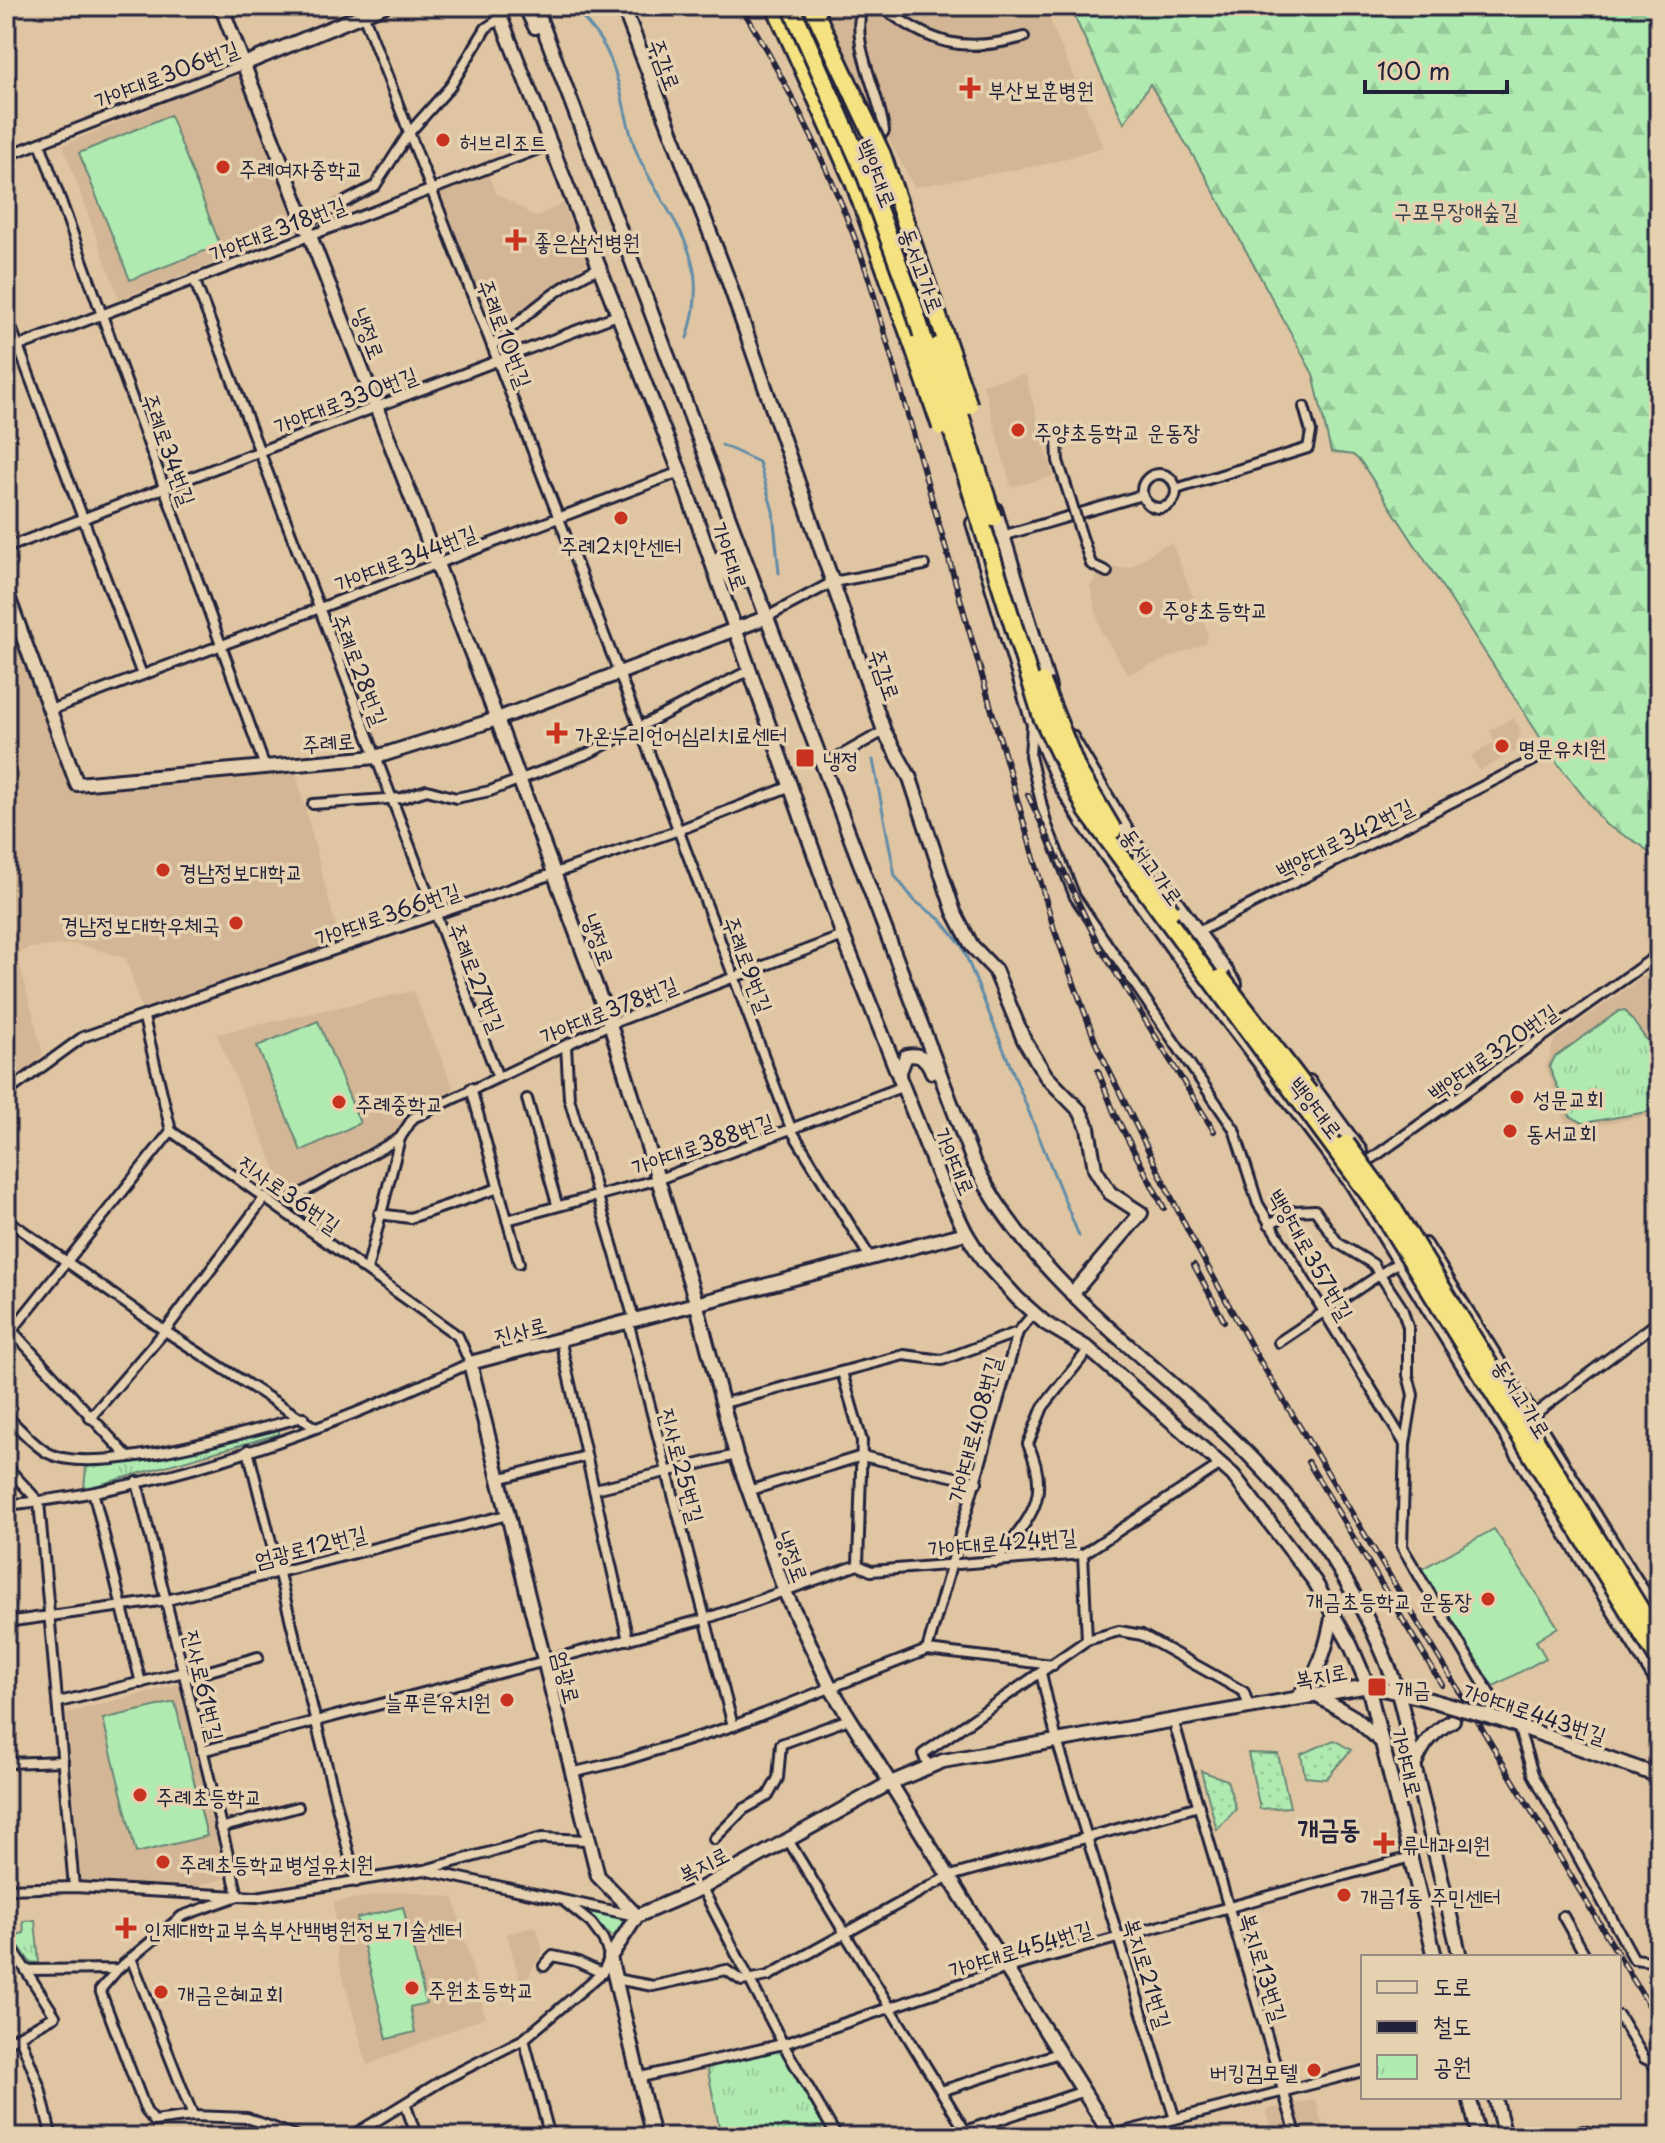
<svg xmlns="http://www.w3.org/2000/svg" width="1665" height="2143" viewBox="0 0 1665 2143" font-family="'Playpen Sans','Poor Story',sans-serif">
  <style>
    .built { fill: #d3b695 }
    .grass { fill: url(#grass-dots); stroke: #688676; stroke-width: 2 }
    .forest { fill: url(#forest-firs); stroke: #688676; stroke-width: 2 }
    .park { fill: url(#park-tufts); stroke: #688676; stroke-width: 2 }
    .pitch { fill: #afebb1; stroke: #688676; stroke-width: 2 }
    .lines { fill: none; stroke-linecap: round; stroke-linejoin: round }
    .stream { stroke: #648da8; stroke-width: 3 }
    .street-casing { stroke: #22223b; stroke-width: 14 }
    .secondary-casing { stroke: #22223b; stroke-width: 18 }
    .highway-casing { stroke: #22223b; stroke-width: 22 }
    .street { stroke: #e6d1b0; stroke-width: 8 }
    .secondary { stroke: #e6d1b0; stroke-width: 12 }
    .highway { stroke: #f5e381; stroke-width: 16 }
    .rail-casing { stroke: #22223b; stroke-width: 6 }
    .rail { stroke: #e6d1b0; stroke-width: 3; stroke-dasharray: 9; stroke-linecap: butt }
    .street-bridge-casing { stroke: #22223b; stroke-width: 14; stroke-linecap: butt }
    .secondary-bridge-casing { stroke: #22223b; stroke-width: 18; stroke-linecap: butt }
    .highway-bridge-casing { stroke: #22223b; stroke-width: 22; stroke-linecap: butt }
    .street-bridge { stroke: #e6d1b0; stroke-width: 8 }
    .secondary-bridge { stroke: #e6d1b0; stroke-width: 12 }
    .highway-bridge { stroke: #f5e381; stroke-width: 16 }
    .poi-dot { fill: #c8321e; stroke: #e6d1b0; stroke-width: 3 }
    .labels { text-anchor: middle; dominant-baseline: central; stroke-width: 7; stroke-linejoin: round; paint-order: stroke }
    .street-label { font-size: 22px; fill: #22223b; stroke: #e6d1b0 }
    .poi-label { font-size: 22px; fill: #22223b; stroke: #e6d1b0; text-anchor: start }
    .park-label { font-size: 22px; fill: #37404d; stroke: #e6d1b0 }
    .quarter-label { font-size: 26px; font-weight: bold; fill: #22223b; stroke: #e6d1b0 }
  </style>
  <defs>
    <pattern id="grass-dots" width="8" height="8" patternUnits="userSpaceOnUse" patternTransform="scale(2)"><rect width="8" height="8" fill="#afebb1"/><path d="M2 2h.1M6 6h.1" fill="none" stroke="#96c999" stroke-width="1.8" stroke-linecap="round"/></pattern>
    <pattern id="forest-firs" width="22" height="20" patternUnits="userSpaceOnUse" patternTransform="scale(2)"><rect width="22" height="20" fill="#afebb1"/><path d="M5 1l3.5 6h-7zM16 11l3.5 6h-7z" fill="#96c999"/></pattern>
    <pattern id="park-tufts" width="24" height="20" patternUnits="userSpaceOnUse" patternTransform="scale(2)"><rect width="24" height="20" fill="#afebb1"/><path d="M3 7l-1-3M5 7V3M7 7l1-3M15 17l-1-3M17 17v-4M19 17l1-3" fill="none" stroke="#96c999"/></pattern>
  </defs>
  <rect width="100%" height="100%" fill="#e0c5a2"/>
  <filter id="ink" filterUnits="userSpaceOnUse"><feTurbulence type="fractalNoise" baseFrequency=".0125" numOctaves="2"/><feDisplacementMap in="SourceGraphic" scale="16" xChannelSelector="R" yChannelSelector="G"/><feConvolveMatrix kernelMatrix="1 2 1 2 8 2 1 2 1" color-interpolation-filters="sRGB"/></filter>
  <g filter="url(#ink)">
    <g class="built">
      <polygon points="822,6 1044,6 1103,147 1047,164 914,187 831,30"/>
      <polygon points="238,73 299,231 119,299 63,145"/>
      <polygon points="488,174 496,193 536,217 563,203 587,263 523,310 493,337 439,199 441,191"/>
      <polygon points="1025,374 1053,476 1011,487 983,384"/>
      <polygon points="1172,544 1208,634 1206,643 1128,674 1100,629 1090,586 1104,568 1130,568 1162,546"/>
      <polygon points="6,591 77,784 294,765 341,947 144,1018 126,958 76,944 28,948 17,955 43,1053 29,1070 6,1086"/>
      <polygon points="1513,718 1521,729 1516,751 1479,771 1471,756 1494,742 1491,730"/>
      <polygon points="1659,966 1659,1114 1582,1128 1566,1123 1546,1067 1555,1039"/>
      <polygon points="413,991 454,1089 410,1114 400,1138 290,1200 216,1034"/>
      <polygon points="180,1684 225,1878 197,1886 81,1881 67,1713"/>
      <polygon points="405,1891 454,1898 485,2017 367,2065 338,1958 334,1902"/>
      <polygon points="536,1926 543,1950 528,1978 520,1981 507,1934"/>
      <polygon points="1315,2099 1326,2137 1274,2137 1266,2110"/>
    </g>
    <g class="grass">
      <polygon points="1334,1740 1351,1750 1326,1779 1305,1777 1301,1754"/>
      <polygon points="1248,1753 1278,1754 1290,1807 1260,1809"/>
      <polygon points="1201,1771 1227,1780 1236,1809 1217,1830"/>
    </g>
    <g class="forest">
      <polygon points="1064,6 1659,6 1659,863 1641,845 1606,825 1555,760 1361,462 1353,455 1331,452 1313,374 1207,179 1150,84 1124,123 1075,18"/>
      <polygon points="578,1906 624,1918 616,1939"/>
    </g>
    <g class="park">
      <polygon points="1625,1010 1659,1057 1659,1110 1583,1123 1570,1116 1549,1067 1555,1057 1619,1011"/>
      <polygon points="279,1427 279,1434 84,1489 86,1467 210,1445"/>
      <polygon points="35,1920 39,1963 30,1962 12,1936 24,1933 23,1921"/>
      <polygon points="782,2050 832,2137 721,2137 707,2066"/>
    </g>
    <g class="pitch">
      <polygon points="170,115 220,245 130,280 79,153"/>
      <polygon points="318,1021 360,1123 301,1151 257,1046"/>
      <polygon points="1494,1529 1558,1627 1536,1641 1546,1658 1494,1686 1477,1670 1420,1570"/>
      <polygon points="175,1702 207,1836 136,1853 103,1719"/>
      <polygon points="403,1907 426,2003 410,2007 415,2032 387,2039 357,1918"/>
    </g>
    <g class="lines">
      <g class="stream">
        <path d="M573,6C585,21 602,38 609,56C624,89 625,129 641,162C674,227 713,257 687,338"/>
        <polyline points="722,445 759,462 773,511 779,573"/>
        <polyline points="873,760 895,876 915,901 941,920 962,946 1079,1236"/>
      </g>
      <g class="street-casing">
        <g id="street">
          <polyline points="360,6 619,673 792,1131 869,1256"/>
          <path d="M862,6C850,46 880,92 884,131L875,143"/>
          <path d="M880,6C933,44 961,54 1024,37"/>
          <polyline points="40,143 265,767"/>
          <polyline points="6,156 244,64"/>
          <polyline points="307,222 375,186 409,133 450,87 486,28 501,18"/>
          <polyline points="194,279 497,1075"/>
          <polyline points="6,314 142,675"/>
          <path d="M492,346C525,315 559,285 601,267"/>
          <polyline points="6,351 549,145"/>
          <polyline points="1057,437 1058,461 1071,501"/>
          <circle cx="1159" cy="491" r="17"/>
          <polyline points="1176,489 1308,448 1311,432 1304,407"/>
          <polyline points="1080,531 1091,564 1107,572"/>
          <polyline points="985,541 1142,495"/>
          <polyline points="6,548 620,314"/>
          <polyline points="765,618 833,582 924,565"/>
          <polyline points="50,710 680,472"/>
          <polyline points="1032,724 1030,756 1046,823 1075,897 1234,1129 1258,1204 1405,1444 1402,1547 1507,1723"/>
          <polyline points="822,766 884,731"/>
          <polyline points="313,804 402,798 427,790 456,798 490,791 589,753 750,670"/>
          <polyline points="1182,940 1534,760"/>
          <polyline points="566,1046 569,1098 634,1319"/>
          <polyline points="471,1088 519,1263"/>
          <polyline points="6,1093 83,1037 679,830 791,786"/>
          <polyline points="527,1099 557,1204"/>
          <polyline points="1360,1167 1659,954"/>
          <polyline points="379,1214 410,1218 499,1188"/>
          <polyline points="6,1219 165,1331 314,1427"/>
          <polyline points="507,1220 659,1179 904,1086"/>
          <polyline points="1269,1224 1294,1211 1315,1210 1338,1243 1373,1264 1402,1308 1408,1327 1408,1375 1413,1395 1405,1444"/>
          <polyline points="308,1229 313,1217 290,1200 400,1138"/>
          <polyline points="367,1270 400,1138 413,1118 610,1024 843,936"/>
          <polyline points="628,1321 733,1726"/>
          <polyline points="6,1324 128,1457"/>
          <polyline points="6,1338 171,1131"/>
          <polyline points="560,1339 628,1640"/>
          <polyline points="1279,1342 1400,1261"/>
          <polyline points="842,1372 862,1441 858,1565"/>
          <polyline points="724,1403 904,1355 942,1360 1018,1332"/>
          <path d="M6,1416C19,1427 33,1445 48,1453C95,1478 250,1431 303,1417"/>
          <polyline points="90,1418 165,1331 265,1197"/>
          <polyline points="1528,1419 1659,1321"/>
          <polyline points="248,1450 356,1882"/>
          <polyline points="6,1466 39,1502 74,1887"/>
          <polyline points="498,1479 586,1456"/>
          <polyline points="595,1489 736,1455"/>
          <polyline points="748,1491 862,1456 977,1482"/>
          <polyline points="94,1495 141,1683"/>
          <path d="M6,1505C163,1490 327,1430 470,1363L458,1336L171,1131L144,1018"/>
          <polyline points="1083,1554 1087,1640"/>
          <path d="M996,1562C1029,1517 1053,1500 1028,1444L1043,1407L1089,1349"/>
          <polyline points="6,1622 167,1600 507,1515"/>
          <polyline points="927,1650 1018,1332 1034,1313"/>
          <polyline points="1041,1673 1057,1741 1175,2119"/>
          <polyline points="185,1678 258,1657"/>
          <polyline points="59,1702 184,1672"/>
          <polyline points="1173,1720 1297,2137"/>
          <polyline points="1518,1726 1533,1774 1634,1959 1659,1962"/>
          <polyline points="202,1751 705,1619 858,1565 871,1571 1083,1554 1221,1464"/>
          <polyline points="6,1763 63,1761"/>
          <polyline points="928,1766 923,1754 1087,1640 1119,1631 1142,1635 1244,1692 1249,1707"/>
          <polyline points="571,1773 622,1761 733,1726 927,1650 1053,1665"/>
          <polyline points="220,1828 298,1807"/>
          <polyline points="714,1839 744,1809 768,1796 778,1778 781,1744 849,1719"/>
          <polyline points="788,1840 969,2137"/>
          <polyline points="428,1869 542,1838 587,1840"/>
          <polyline points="702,1888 783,2044 837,2137"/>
          <polyline points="6,1889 74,1887 256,1897 424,1870 636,1916"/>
          <polyline points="1563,1916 1586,1957"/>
          <polyline points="6,1939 55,2016 6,2043"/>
          <polyline points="131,1958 193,2116"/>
          <polyline points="544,1966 553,1956 576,1961 602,1973"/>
          <polyline points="118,1969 100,1990 146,2111 154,2121 193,2116 247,2118 299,2137"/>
          <polyline points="26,1970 118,1969 182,1916 238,1896 137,1482"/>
          <polyline points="615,1979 653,1986 726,1970 742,1981 768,1976 947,1877 1199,1806"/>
          <polyline points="1619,2016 1644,2058 1652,2062 1659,2075"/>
          <polyline points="20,2037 40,2088 50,2130"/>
          <polyline points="524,2039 550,2137"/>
          <polyline points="641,2077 783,2044 1004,1969 1411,1857"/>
          <polyline points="941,2091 1059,2053"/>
          <polyline points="406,2106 417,2137"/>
          <polyline points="965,2131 1084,2091"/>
          <polyline points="1108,2136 1363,2071"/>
          <polyline points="350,2137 443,2080 524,2039 602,1973 610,1957 603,1939 591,1923 565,1902"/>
          <polyline points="1573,2137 1583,2131 1605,2137"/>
        </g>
      </g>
      <g class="secondary-casing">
        <g id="secondary">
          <polyline points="221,6 497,719 610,1024 696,1302 736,1455 785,1592 832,1690 1112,2137"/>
          <polyline points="496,6 680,472 843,936 939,1177 966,1233 984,1262 1018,1299 1045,1323 1089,1349 1233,1475 1315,1582 1351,1646 1368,1686 1435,1957"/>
          <polyline points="525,6 535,27"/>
          <path d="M535,6L973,1161C1033,1284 1154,1359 1248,1454C1311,1517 1367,1603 1396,1687C1405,1713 1409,1742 1415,1769C1430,1832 1445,1894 1460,1957"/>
          <polyline points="623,6 727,277 884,731 910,778 954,912 972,946 995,970 1024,1040 1046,1076 1080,1111 1088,1128 1095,1169 1110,1193 1141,1213 1072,1294"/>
          <polyline points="824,49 867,141"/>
          <polyline points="244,64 384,6"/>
          <polyline points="995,509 1049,687"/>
          <polyline points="973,523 1032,719 1059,782 1083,822 1171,946 1352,1184 1659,1684"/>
          <polyline points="719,558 732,581 743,580 746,567"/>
          <polyline points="6,591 77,784 376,757 497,719 765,618"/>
          <polyline points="1071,737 1134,843 1235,984"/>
          <path d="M899,1074L906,1056C920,1053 927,1058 932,1072"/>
          <polyline points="1309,1082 1360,1151"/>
          <polyline points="1425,1245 1659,1618"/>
          <polyline points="1316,1695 1355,1718 1383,1743"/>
          <path d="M1297,1698C1320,1673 1327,1646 1333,1613"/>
          <polyline points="1501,1720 1659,1776"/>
          <path d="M1414,1766C1423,1743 1433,1732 1453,1720"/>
          <polyline points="637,1916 598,1876 470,1363 966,1233"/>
          <polyline points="637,1916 702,1888 888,1784 943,1761 1368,1686 1423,1698"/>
          <polyline points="637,1916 610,1957 653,2137"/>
          <polyline points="1469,2097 1479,2137"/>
          <polyline points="1495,2097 1505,2137"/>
        </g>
      </g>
      <g class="highway-casing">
        <polyline id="highway" points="775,6 854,182 913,345"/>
      </g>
      <use href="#street" class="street"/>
      <use href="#secondary" class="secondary"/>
      <use href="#highway" class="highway"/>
      <g class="rail-casing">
        <g id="rail">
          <path d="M741,6C795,97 835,178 869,278L1054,929L1097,1046L1188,1231L1254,1351L1659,2022"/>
          <polyline points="1028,795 1098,944 1214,1131"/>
          <polyline points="1098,1071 1115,1115 1164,1208"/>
          <polyline points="1194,1265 1224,1321"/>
          <polyline points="1308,1462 1442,1685"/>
        </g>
      </g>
      <use href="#rail" class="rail"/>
      <g class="street-bridge-casing">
        <polyline id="street-bridge" points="1071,501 1080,531"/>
      </g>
      <g class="secondary-bridge-casing">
        <polyline id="secondary-bridge" points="1423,1698 1501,1720"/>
      </g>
      <g class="highway-bridge-casing">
        <g id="highway-bridge">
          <polyline points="791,6 866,176 910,296 1042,717 1087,811 1379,1208 1659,1660"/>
          <polyline points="812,6 882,155 969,406"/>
          <polyline points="913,345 941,427"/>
          <polyline points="938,346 993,518"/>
          <polyline points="1042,682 1077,769 1113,830"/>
          <polyline points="1138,865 1171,911"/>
          <polyline points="1221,978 1309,1093"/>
          <polyline points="1346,1144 1387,1199 1659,1640"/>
        </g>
      </g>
      <use href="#street-bridge" class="street-bridge"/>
      <use href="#secondary-bridge" class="secondary-bridge"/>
      <use href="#highway-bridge" class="highway-bridge"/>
    </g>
  </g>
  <g class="poi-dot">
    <path d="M966 76h8v8h8v8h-8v8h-8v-8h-8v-8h8z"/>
    <circle cx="443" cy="140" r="8"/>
    <circle cx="223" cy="167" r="8"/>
    <path d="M512 228h8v8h8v8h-8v8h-8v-8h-8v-8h8z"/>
    <circle cx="1018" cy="430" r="8"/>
    <circle cx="621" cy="518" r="8"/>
    <circle cx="1146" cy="608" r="8"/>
    <path d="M553 721h8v8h8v8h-8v8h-8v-8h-8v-8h8z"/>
    <circle cx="1502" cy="746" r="8"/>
    <rect x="795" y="748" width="20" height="20" rx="4"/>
    <circle cx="163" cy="870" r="8"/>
    <circle cx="236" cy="923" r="8"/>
    <circle cx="1517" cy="1097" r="8"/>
    <circle cx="339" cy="1102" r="8"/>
    <circle cx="1510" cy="1131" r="8"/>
    <circle cx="1488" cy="1599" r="8"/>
    <rect x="1367" y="1677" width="20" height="20" rx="4"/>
    <circle cx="507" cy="1700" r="8"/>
    <circle cx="140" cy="1795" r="8"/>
    <path d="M1380 1831h8v8h8v8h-8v8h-8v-8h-8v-8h8z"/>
    <circle cx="163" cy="1862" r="8"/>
    <circle cx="1344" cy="1895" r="8"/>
    <path d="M122 1916h8v8h8v8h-8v8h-8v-8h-8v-8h8z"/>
    <circle cx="412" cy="1988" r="8"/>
    <circle cx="161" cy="1992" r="8"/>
    <circle cx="1314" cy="2070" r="8"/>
  </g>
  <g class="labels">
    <g class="street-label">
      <text transform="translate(666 64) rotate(69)">주감로</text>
      <text transform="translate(166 73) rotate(-21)">가야대로306번길</text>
      <text transform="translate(878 173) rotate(68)">백양대로</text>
      <text transform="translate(277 228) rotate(-21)">가야대로318번길</text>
      <text transform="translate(923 270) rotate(70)">동서고가로</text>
      <text transform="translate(370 333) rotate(69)">냉정로</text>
      <text transform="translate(506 333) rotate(69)">주례로10번길</text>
      <text transform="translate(345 399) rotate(-21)">가야대로330번길</text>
      <text transform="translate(170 449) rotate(70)">주례로34번길</text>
      <text transform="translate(731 556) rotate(71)">가야대로</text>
      <text transform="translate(405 557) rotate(-21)">가야대로344번길</text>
      <text transform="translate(361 669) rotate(69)">주례로28번길</text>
      <text transform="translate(886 674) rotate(71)">주감로</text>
      <text transform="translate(328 741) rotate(-5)">주례로</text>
      <text transform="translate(1344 837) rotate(-27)">백양대로342번길</text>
      <text transform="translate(1153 866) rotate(54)">동서고가로</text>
      <text transform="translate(387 913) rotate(-19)">가야대로366번길</text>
      <text transform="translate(600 939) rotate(70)">냉정로</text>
      <text transform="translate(749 964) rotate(69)">주례로9번길</text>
      <text transform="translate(478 977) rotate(68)">주례로27번길</text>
      <text transform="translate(608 1009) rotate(-22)">가야대로378번길</text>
      <text transform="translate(1492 1051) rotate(-35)">백양대로320번길</text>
      <text transform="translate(1317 1107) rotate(52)">백양대로</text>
      <text transform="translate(702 1143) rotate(-19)">가야대로388번길</text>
      <text transform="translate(956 1161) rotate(67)">가야대로</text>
      <text transform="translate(290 1193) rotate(35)">진사로36번길</text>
      <text transform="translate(1312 1254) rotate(60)">백양대로357번길</text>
      <text transform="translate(520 1329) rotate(-15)">진사로</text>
      <text transform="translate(1523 1398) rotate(58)">동서고가로</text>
      <text transform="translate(973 1429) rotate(-75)">가야대로408번길</text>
      <text transform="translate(683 1465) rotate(75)">진사로25번길</text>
      <text transform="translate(1002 1541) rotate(-5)">가야대로424번길</text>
      <text transform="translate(310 1545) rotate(-14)">엄광로12번길</text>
      <text transform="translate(794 1556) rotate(69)">냉정로</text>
      <text transform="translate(1321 1674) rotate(-10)">복지로</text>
      <text transform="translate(568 1677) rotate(76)">엄광로</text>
      <text transform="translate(205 1685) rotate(77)">진사로61번길</text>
      <text transform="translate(1535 1712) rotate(18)">가야대로443번길</text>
      <text transform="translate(1408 1762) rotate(76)">가야대로</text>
      <text transform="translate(703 1863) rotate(-27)">복지로</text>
      <text transform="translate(1020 1948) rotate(-17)">가야대로454번길</text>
      <text transform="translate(1265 1967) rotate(73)">복지로13번길</text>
      <text transform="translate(1149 1973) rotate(73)">복지로21번길</text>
    </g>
    <g class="poi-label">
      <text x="988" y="88">부산보훈병원</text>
      <text x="459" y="140">허브리조트</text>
      <text x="239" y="167">주례여자중학교</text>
      <text x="534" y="240">좋은삼선병원</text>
      <text x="1034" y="430">주양초등학교 운동장</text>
      <text x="621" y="544" text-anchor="middle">주례2치안센터</text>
      <text x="1162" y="608">주양초등학교</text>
      <text x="575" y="733">가온누리언어심리치료센터</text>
      <text x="1518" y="746">명문유치원</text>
      <text x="823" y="758">냉정</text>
      <text x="179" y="870">경남정보대학교</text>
      <text x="220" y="923" text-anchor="end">경남정보대학우체국</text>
      <text x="1533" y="1097">성문교회</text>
      <text x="355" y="1102">주례중학교</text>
      <text x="1526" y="1131">동서교회</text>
      <text x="1472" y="1599" text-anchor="end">개금초등학교 운동장</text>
      <text x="1395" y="1687">개금</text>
      <text x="491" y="1700" text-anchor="end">늘푸른유치원</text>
      <text x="156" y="1795">주례초등학교</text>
      <text x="1402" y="1843">류내과의원</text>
      <text x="179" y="1862">주례초등학교병설유치원</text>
      <text x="1360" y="1895">개금1동 주민센터</text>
      <text x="144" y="1928">인제대학교부속부산백병원정보기술센터</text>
      <text x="428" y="1988">주원초등학교</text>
      <text x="177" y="1992">개금은혜교회</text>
      <text x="1298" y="2070" text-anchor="end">버킹검모텔</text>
    </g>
    <g class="park-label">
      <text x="1456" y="209">구포무장애숲길</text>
    </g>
    <g class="quarter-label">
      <text x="1329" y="1827">개금동</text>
    </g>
  </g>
  <rect width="1665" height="2143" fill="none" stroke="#e6d1b0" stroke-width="32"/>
  <rect x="16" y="16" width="1633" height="2111" fill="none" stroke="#22223b" stroke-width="3" filter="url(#ink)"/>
  <rect x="1361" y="1955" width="260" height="144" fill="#e6d1b0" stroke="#988b81" stroke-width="2"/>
  <rect x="1377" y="1981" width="40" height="12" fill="#e6d1b0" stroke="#988b81" stroke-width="2"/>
  <text x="1433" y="1995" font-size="24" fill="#22223b">도로</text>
  <rect x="1377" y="2021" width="40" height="12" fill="#22223b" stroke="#988b81" stroke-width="2"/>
  <text x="1433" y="2035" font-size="24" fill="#22223b">철도</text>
  <rect x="1377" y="2055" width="40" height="24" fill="url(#park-tufts)" stroke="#988b81" stroke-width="2"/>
  <text x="1433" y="2075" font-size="24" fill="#22223b">공원</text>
  <path d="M1365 80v12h142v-12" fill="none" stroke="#22223b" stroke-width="4"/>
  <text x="1377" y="80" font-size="24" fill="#22223b" stroke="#e6d1b0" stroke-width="6" paint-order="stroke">100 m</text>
</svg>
